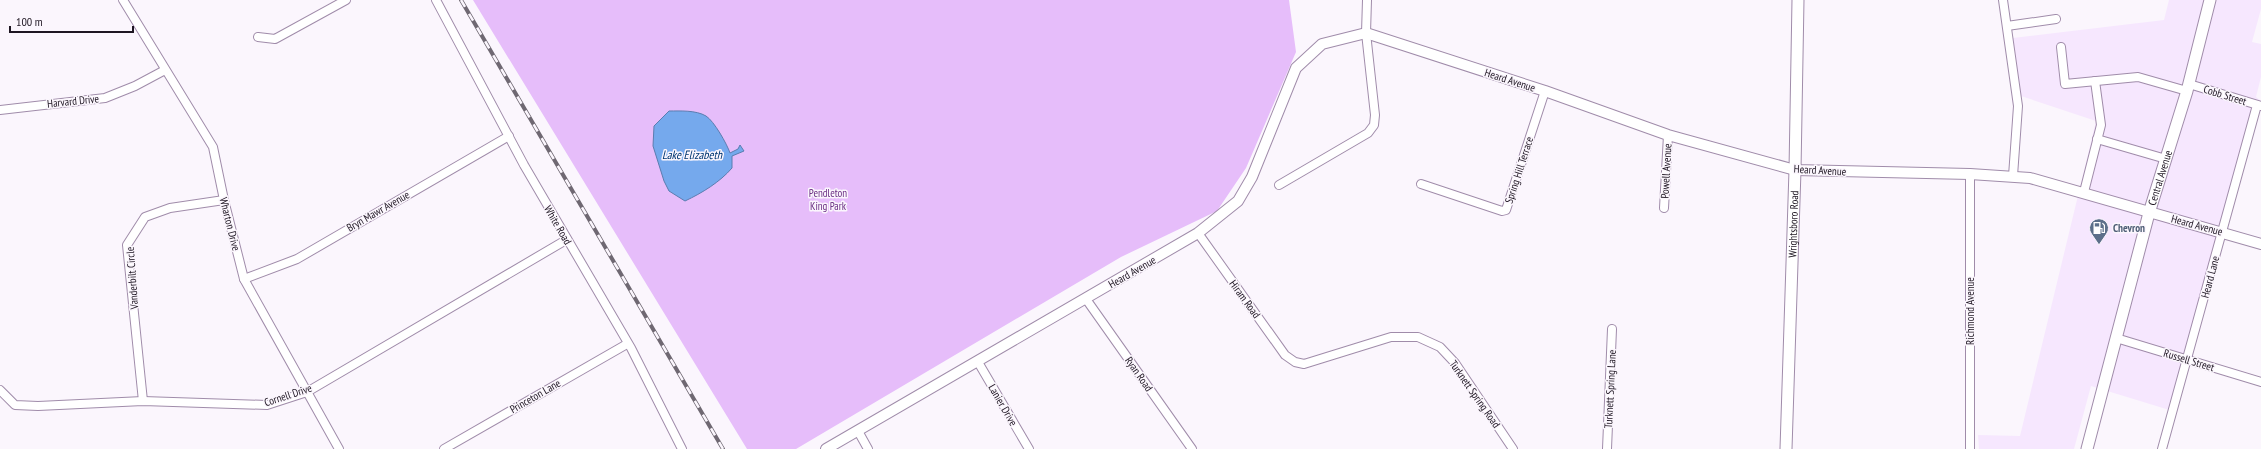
<svg xmlns="http://www.w3.org/2000/svg" width="2261" height="449" viewBox="0 0 2261 449" font-family="'PT Sans Narrow',sans-serif">
  <style>
    .built { fill: #f6e7fe }
    .green { fill: #e6bdfa }
    .water { fill: #75a9ed; stroke: #5b7db0 }
    .lines { fill: none; stroke-linecap: round; stroke-linejoin: round }
    .minor-casing { stroke: #a08caa; stroke-width: 10 }
    .tertiary-casing { stroke: #a08caa; stroke-width: 12 }
    .secondary-casing { stroke: #a08caa; stroke-width: 13 }
    .minor { stroke: #fff; stroke-width: 8 }
    .tertiary { stroke: #fff; stroke-width: 10 }
    .secondary { stroke: #fff; stroke-width: 11 }
    .rail-casing { stroke: #6f6872; stroke-width: 4 }
    .rail { stroke: #fbf6fd; stroke-width: 2.5; stroke-dasharray: 8; stroke-linecap: butt }
    .labels { text-anchor: middle; dominant-baseline: central; stroke-width: 3; stroke-linejoin: round; paint-order: stroke }
    .street-label { font-size: 11px; fill: #1e1622; stroke: #fbf6fd }
    .park-label { font-size: 11px; fill: #6a2e83; stroke: #fbf6fd }
    .service-label { font-size: 11px; font-weight: bold; fill: #4e5e75; stroke: #fbf6fd; text-anchor: start }
    .water-label { font-size: 12px; font-style: italic; fill: #003671; stroke: #fbf6fd }
  </style>
  <rect width="100%" height="100%" fill="#fbf6fd"/>
  <polygon class="built" points="2169,0 2261,0 2261,9 2252,42 2261,44 2261,77 2256,97 2261,101 2176,412 2091,386 2074,449 1979,449 1978,435 2020,436 2096,121 2021,96 2013,38 2164,20"/>
  <polygon class="green" points="473,0 1289,0 1296,52 1246,168 1217,211 1121,257 796,449 747,449"/>
  <path class="water" d="M669,111C680,111 696,110 706,116C714,121 727,144 730,153L738,149L740,145L744,151L732,156V168C720,182 702,193 685,201L669,191L664,181L653,146L654,126Z"/>
  <g class="lines">
    <g class="minor-casing">
      <g id="minor">
        <polyline points="123,0 213,147 224,200 244,279 339,449"/>
        <polyline points="436,0 524,165 631,348 682,449"/>
        <polyline points="2003,0 2018,106 2013,176"/>
        <polyline points="2007,26 2056,19"/>
        <polyline points="258,37 275,39 346,0"/>
        <polyline points="2061,47 2065,84 2138,77 2187,91"/>
        <polyline points="2189,84 2261,106"/>
        <polyline points="0,110 105,98 135,86 165,70"/>
        <polyline points="2097,139 2166,159"/>
        <polyline points="1970,174 1970,449"/>
        <polyline points="1421,184 1502,211 1506,210 1545,91"/>
        <polyline points="1279,185 1368,133 1374,125 1375,115 1366,33 1367,0"/>
        <polyline points="2084,192 2101,125 2095,81"/>
        <polyline points="1664,208 1668,135"/>
        <polyline points="1198,233 1285,355 1295,362 1304,364 1391,337 1418,337 1440,347 1455,363 1513,449"/>
        <polyline points="244,279 297,259 509,136"/>
        <polyline points="1086,299 1192,449"/>
        <polyline points="2116,338 2261,382"/>
        <polyline points="978,362 1029,449"/>
        <polyline points="0,390 15,405 38,406 143,401 267,405 307,392 566,240"/>
        <polyline points="143,401 127,245 145,217 170,208 224,200"/>
        <polyline points="858,431 868,449"/>
        <polyline points="444,449 627,344"/>
        <polyline points="1607,449 1612,329"/>
        <polyline points="2162,449 2257,105"/>
      </g>
    </g>
    <g class="tertiary-casing">
      <polyline id="tertiary" points="826,449 1198,233 1238,201 1252,177 1296,68 1322,44 1366,33 1545,91 1668,135 1795,170 1970,174 2030,178 2261,244"/>
    </g>
    <g class="secondary-casing">
      <g id="secondary">
        <path id="s1" d="M1786,449L1795,170L1798,0"/>
        <path id="s2" d="M2087,449L2149,213L2187,91L2210,0"/>
      </g>
    </g>
    <use href="#minor" class="minor"/>
    <use href="#tertiary" class="tertiary"/>
    <use href="#secondary" class="secondary"/>
    <g class="rail-casing">
      <polyline id="rail" points="461,0 723,449"/>
    </g>
    <use href="#rail" class="rail"/>
  </g>
  <defs>
    <g id="fuel-pin" transform="scale(1)"><path d="M0 17L-7.5 6A9.5 9.5 0 1 1 7.5 6Z" fill="#5c6f8a" stroke="#fbf6fd"/><path d="M-5.5-6h7V0h2V4h1.3V-2.5L3-4.5l.8-.8L6-3V5H2.5V1h-1V6h-7ZM-4.2-4.7v3.2H.2V-4.7Z" fill="#fff"/></g>
  </defs>
  <g fill-rule="evenodd">
    <use href="#fuel-pin" x="2099" y="228"/>
  </g>
  <g class="labels">
    <g class="street-label">
      <text transform="translate(1510 80) rotate(18)">Heard Avenue</text>
      <text transform="translate(2225 95) rotate(17)">Cobb Street</text>
      <text transform="translate(73 101) rotate(-6)">Harvard Drive</text>
      <text transform="translate(1519 170) rotate(-72)">Spring Hill Terrace</text>
      <text transform="translate(1820 170) rotate(3)">Heard Avenue</text>
      <text transform="translate(1666 171) rotate(-87)">Powell Avenue</text>
      <text stroke="none"><textPath href="#s2" startOffset="281">Central Avenue</textPath></text>
      <text transform="translate(378 211) rotate(-30)">Bryn Mawr Avenue</text>
      <text transform="translate(230 224) rotate(76)">Wharton Drive</text>
      <text transform="translate(558 225) rotate(60)">White Road</text>
      <text stroke="none"><textPath href="#s1" startOffset="225">Wrightsboro Road</textPath></text>
      <text transform="translate(2197 225) rotate(15)">Heard Avenue</text>
      <text transform="translate(1132 272) rotate(-30)">Heard Avenue</text>
      <text transform="translate(2210 277) rotate(-75)">Heard Lane</text>
      <text transform="translate(132 278) rotate(-94)">Vanderbilt Circle</text>
      <text transform="translate(1245 299) rotate(54)">Hiram Road</text>
      <text transform="translate(1970 311) rotate(-90)">Richmond Avenue</text>
      <text transform="translate(2189 360) rotate(17)">Russell Street</text>
      <text transform="translate(1139 374) rotate(55)">Ryan Road</text>
      <text transform="translate(1610 389) rotate(-87)">Turknett Spring Lane</text>
      <text transform="translate(1475 394) rotate(55)">Turknett Spring Road</text>
      <text transform="translate(288 395) rotate(-18)">Cornell Drive</text>
      <text transform="translate(535 396) rotate(-30)">Princeton Lane</text>
      <text transform="translate(1003 405) rotate(60)">Lanier Drive</text>
    </g>
    <g class="park-label">
      <text x="828" y="193">Pendleton<tspan x="828" dy="13">King Park</tspan></text>
    </g>
    <g class="service-label">
      <text x="2113" y="228">Chevron</text>
    </g>
    <g class="water-label">
      <text x="692" y="154">Lake Elizabeth</text>
    </g>
  </g>
  <path d="M10 26v6h123v-6" fill="none" stroke="#1e1622" stroke-width="2"/>
  <text x="16" y="26" font-size="12" fill="#1e1622" stroke="#fbf6fd" stroke-width="3" paint-order="stroke">100 m</text>
</svg>
